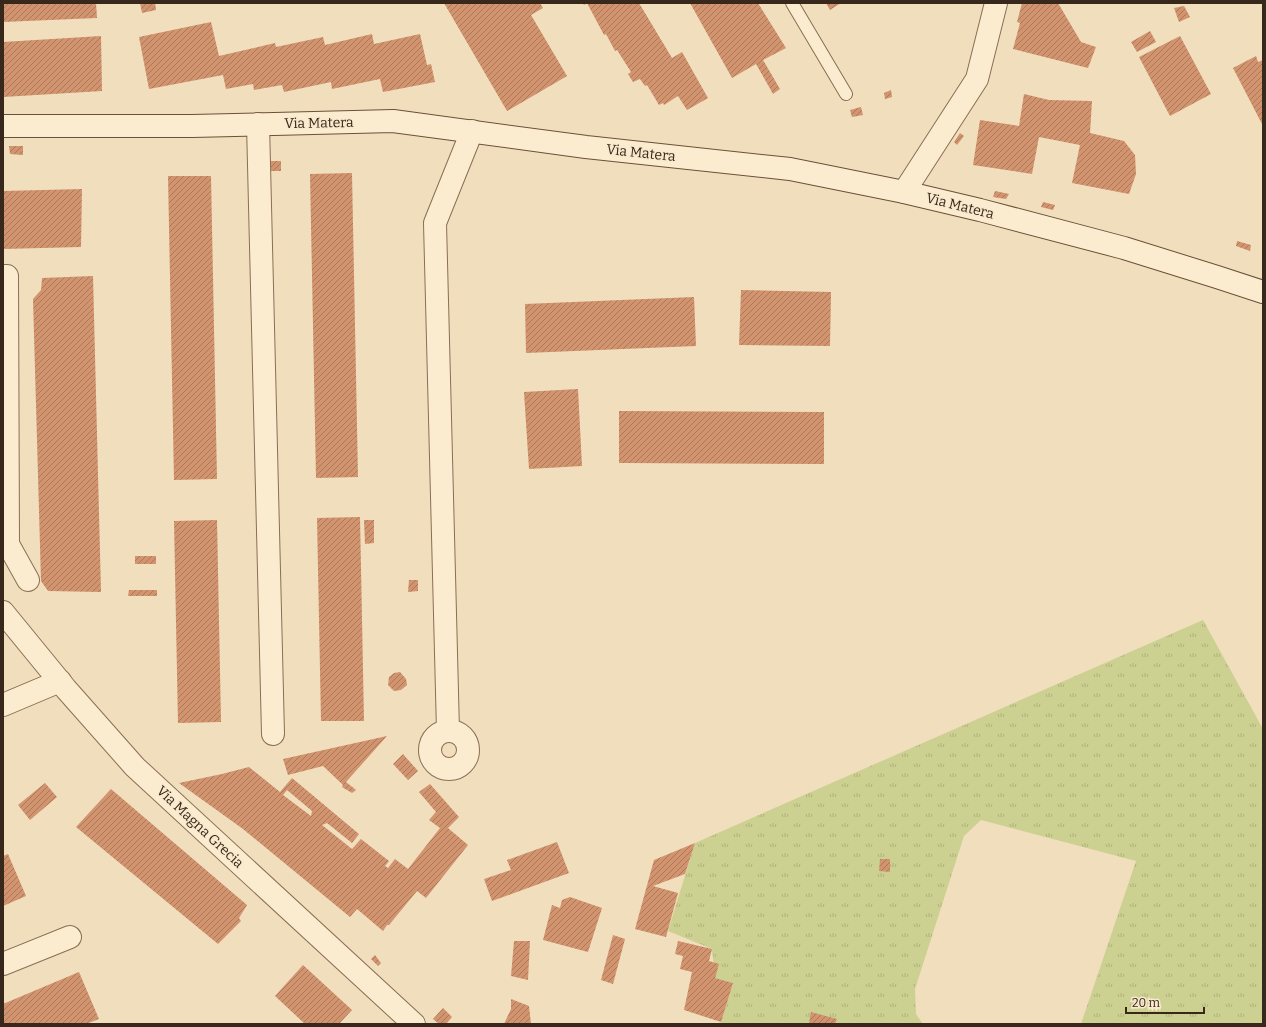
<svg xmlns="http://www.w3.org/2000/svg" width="1266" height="1027" viewBox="0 0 1266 1027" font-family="Bitter,serif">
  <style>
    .grass { fill: url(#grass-tufts) }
    .building { fill: url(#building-hatch); fill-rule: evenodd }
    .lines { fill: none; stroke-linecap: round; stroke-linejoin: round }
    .lane-casing { stroke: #8a6e55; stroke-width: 14 }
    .street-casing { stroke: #8a6e55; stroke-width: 24 }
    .secondary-casing { stroke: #6c4f38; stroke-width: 24 }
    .lane { stroke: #fbecd0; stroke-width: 12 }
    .street { stroke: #fbecd0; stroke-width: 22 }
    .secondary { stroke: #fbecd0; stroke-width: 22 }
    .labels { text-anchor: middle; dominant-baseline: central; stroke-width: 3; stroke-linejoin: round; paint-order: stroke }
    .street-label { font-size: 14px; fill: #38271b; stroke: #f8e9cd }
  </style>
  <defs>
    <pattern id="grass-tufts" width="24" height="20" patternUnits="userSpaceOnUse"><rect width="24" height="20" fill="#ccd090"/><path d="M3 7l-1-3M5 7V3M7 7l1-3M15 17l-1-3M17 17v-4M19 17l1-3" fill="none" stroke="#b0b37c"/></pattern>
    <pattern id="building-hatch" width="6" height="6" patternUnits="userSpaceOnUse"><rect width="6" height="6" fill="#d2936f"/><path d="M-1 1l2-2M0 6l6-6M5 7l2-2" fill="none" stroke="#ab785a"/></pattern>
  </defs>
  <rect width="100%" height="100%" fill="#f1debd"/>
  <polygon class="grass" points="1203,620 1263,729 1263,1024 1081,1024 1136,861 981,820 964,836 915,989 916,1014 923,1024 720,1024 733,983 715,978 712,949 668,931 695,843"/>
  <g class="building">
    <polygon points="3,3 96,3 97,18 3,22"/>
    <polygon points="140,3 155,3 156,10 142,13"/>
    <polygon points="444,3 540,3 543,8 531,15 567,76 507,111"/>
    <polygon points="583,3 639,3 672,58 682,52 708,98 687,110 678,96 664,105 663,103 659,105 647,85 645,86 640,79 633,82 628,74 631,72 617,50 615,51 606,34 604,35 587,3 584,5"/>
    <polygon points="690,3 758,3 786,48 763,60 780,89 773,94 756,64 732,78"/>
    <polygon points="826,3 841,3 830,10"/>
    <polygon points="1022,3 1058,3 1081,42 1096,47 1088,68 1013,49 1020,23 1017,22"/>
    <polygon points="1184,6 1190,17 1179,22 1174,8"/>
    <polygon points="211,22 219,56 275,43 276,47 323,37 325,45 372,34 374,44 420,34 427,65 431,64 435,82 383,92 380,79 332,89 331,82 284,92 282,85 254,90 253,84 226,89 223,75 149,89 139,37"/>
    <polygon points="1150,31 1156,42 1137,52 1131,42"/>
    <polygon points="101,36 102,91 3,97 3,42"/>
    <polygon points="1180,36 1211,94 1170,116 1139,57"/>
    <polygon points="1256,56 1258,62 1263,60 1263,126 1233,68"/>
    <polygon points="891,90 892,97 885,99 884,93"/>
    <polygon points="1024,94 1049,100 1092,101 1090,133 1124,141 1135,155 1136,174 1129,194 1072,183 1080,145 1039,137 1032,174 973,165 980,120 1019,126"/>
    <polygon points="861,107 863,115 852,117 850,110"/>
    <polygon points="960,133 964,136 957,145 954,142"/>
    <polygon points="9,146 23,146 23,155 10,154"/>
    <rect x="267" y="161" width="14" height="10"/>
    <polygon points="352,173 358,477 316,478 310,174"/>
    <polygon points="168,176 211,176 217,479 174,480"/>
    <polygon points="82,189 81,247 3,249 3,191"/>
    <polygon points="995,191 1009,194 1006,199 993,197"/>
    <polygon points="1043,202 1055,205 1053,210 1041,207"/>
    <polygon points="1237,241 1251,245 1250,251 1236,246"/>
    <polygon points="93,276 101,592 48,591 41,581 33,299 41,290 42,278"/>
    <polygon points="741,290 831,292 830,346 739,345"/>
    <polygon points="694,297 696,346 526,353 525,304"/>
    <polygon points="578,389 582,466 529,469 524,392"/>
    <polygon points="619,411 824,412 824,464 619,463"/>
    <polygon points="360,517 364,721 321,721 317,518"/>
    <polygon points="217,520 221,722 178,723 174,521"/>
    <polygon points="364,520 374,520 374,543 365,544"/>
    <rect x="135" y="556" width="21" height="8"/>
    <polygon points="409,580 418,580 418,591 408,592"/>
    <polygon points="129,590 157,590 157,596 128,596"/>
    <polygon points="400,672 406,679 407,685 401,690 394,691 388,685 389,677 394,673"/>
    <polygon points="387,736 346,782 356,790 352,793 342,787 343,785 323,766 288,775 283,759"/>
    <polygon points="403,754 418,771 408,780 393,764"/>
    <path d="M249,767L280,792L292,778L359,834L352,843L327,823L322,825L352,849L361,839L389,861L385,866L388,868L395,859L408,869L440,828L429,820L436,812L419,792L430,784L459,817L448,828L468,845L426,898L417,891L389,925H387L383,931L357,909L350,917L243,829L179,783L222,774ZM287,790L312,811L311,816L283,795Z"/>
    <polygon points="45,783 57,797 30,820 18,805"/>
    <polygon points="111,789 247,905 239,918 241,921 218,944 76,827"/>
    <polygon points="557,842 569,873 492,901 484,879 511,870 507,860"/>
    <polygon points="695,843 685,874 653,886 678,893 666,937 635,929 654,860"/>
    <polygon points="8,854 26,896 3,906 3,856"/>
    <polygon points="880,859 890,859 890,872 879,871"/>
    <polygon points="570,897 602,908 588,952 543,940 552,905 560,908 562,900"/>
    <polygon points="613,935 625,939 613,984 601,980"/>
    <polygon points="514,941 530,941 528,980 511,976"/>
    <polygon points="678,941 712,949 709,961 719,964 715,978 733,983 721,1022 684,1010 692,972 680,969 683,956 675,954"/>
    <polygon points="375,955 381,963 378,966 371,959"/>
    <polygon points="303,965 352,1010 339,1024 305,1024 275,996"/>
    <polygon points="79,972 99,1019 86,1024 3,1024 3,1004"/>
    <polygon points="511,999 529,1006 531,1024 504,1024 511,1009"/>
    <polygon points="443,1008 452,1017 446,1024 439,1024 433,1019"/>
    <polygon points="811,1012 837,1019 835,1024 809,1023"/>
  </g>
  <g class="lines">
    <g class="lane-casing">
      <polyline id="lane" points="792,3 846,94"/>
    </g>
    <g class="street-casing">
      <g id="street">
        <polyline points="258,124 273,734"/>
        <polyline points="904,192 977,79 996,3"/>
        <polyline points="3,276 7,276 8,544 28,580"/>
        <polyline points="3,612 66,689 135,767 414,1024"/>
        <polyline points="3,705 60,681"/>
        <polyline points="448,731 435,223 472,131"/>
        <circle cx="449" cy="750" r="19"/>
        <polyline points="3,964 70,937"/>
      </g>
    </g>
    <g class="secondary-casing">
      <polyline id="secondary" points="3,126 192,126 393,121 586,147 790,169 904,192 980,210 1124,248 1217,277 1263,292"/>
    </g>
    <use href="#lane" class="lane"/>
    <use href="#street" class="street"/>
    <use href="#secondary" class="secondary"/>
  </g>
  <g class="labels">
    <g class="street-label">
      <text transform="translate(319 123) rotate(-1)">Via Matera</text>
      <text transform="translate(641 153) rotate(6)">Via Matera</text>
      <text transform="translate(960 206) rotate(14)">Via Matera</text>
      <text transform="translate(200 827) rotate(43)">Via Magna Grecia</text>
    </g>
  </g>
  <rect width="1266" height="1027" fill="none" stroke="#38271b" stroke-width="8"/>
  <path d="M1126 1007v6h78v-6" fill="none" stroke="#38271b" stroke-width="2"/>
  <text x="1132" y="1007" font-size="12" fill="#38271b" stroke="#f8e9cd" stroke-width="3" paint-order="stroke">20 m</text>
</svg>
